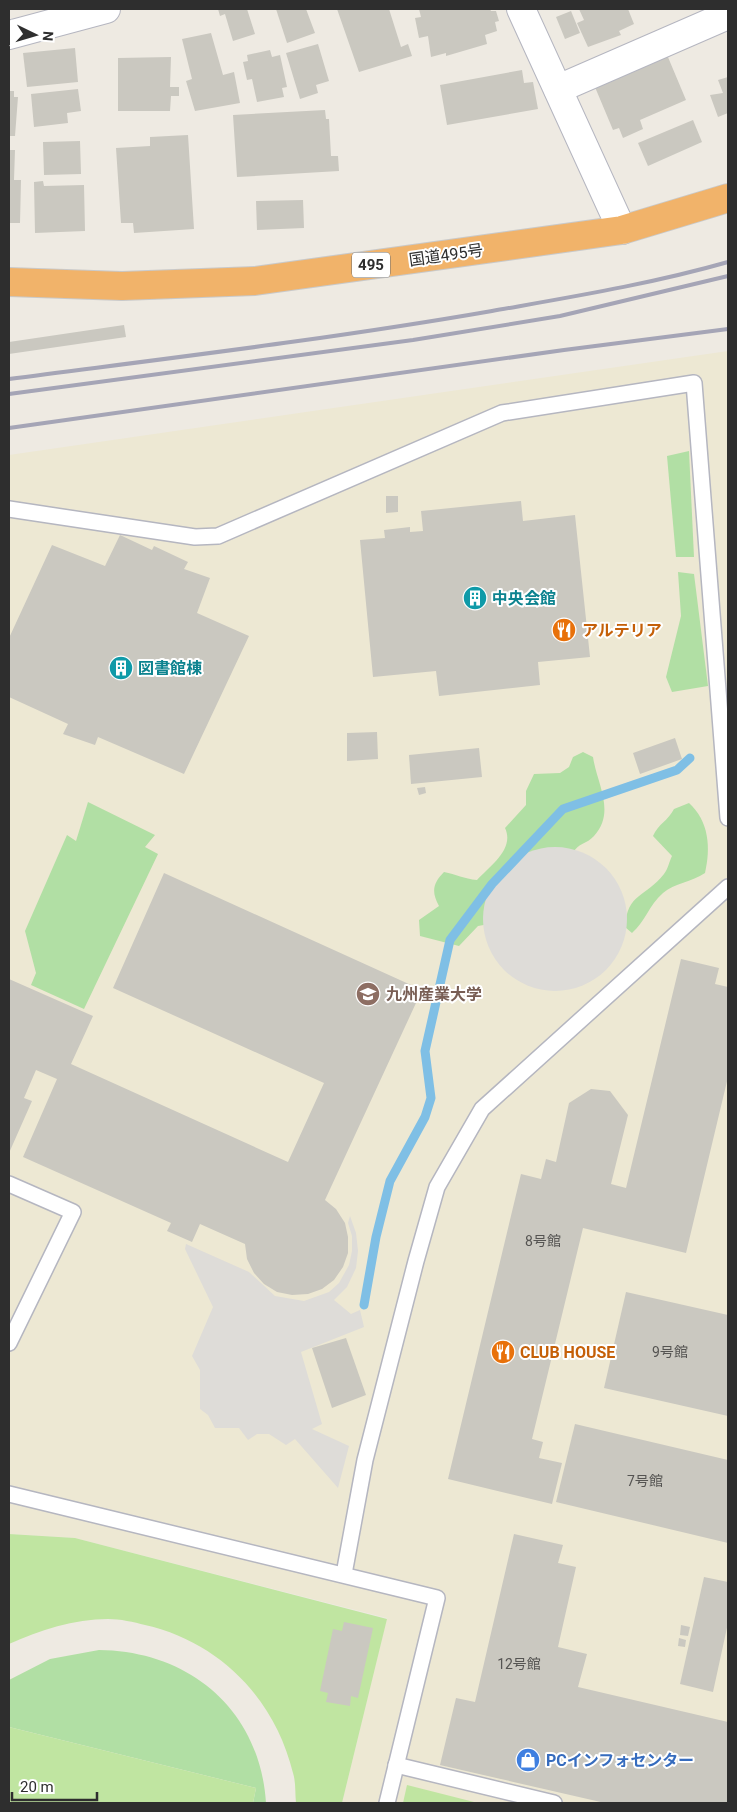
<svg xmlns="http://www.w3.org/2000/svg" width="737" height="1812" viewBox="0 0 737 1812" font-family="Roboto,'Noto Sans JP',sans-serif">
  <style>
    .education { fill: #ede8d3 }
    .green { fill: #b1dfa4 }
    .pitch { fill: #c0e5a1 }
    .plaza { fill: #dedcd8 }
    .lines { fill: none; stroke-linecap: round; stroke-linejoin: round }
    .stream { stroke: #7fbfe5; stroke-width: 9 }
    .building { fill: #cac8c0 }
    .lane-casing { stroke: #b5b6c0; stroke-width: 18 }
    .street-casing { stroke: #b5b6c0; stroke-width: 30 }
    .highway-casing { stroke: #c9c9c9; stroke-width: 30 }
    .lane { stroke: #fff; stroke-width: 15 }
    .street { stroke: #fff; stroke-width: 28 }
    .highway { stroke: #f1b36a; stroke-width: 28 }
    .rail { stroke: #a5a5b6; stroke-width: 4 }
    .labels { text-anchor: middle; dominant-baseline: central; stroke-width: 4; stroke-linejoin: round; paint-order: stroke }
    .number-label { font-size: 14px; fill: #555452 }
    .shield { fill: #fff; stroke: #6d6d6d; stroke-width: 1 }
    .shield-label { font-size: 15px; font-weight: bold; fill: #2e2e2e }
    .street-label { font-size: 16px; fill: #2e2e2e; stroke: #fff }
    .culture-label { font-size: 16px; font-weight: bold; fill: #0d838f; stroke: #fff; text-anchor: start }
    .food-label { font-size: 16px; font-weight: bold; fill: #c56008; stroke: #fff; text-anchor: start }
    .education-label { font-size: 16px; font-weight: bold; fill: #785e54; stroke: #fff; text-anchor: start }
    .shop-label { font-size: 16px; font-weight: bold; fill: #366cbe; stroke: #fff; text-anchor: start }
  </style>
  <rect width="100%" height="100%" fill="#eeeae2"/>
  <polygon class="education" points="728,351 728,1803 342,1803 387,1618 75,1538 9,1534 9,455"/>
  <g class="green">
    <polygon points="689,451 694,557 676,557 667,456"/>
    <polygon points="678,572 694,574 708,686 672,692 666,677 681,616"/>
    <path d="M583,752L593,757C597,784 616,812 594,836C587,844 578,843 573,853L506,921L478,926L459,946L420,936L419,920L439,906C431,892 433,883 444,872C456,874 464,879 477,880C490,866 515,849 505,828L526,805V791L534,774L560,773L569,767L573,757Z"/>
    <polygon points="88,802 155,835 145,847 158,854 84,1009 31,985 36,973 25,931 67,835 76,841"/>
    <path d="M689,803C709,821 711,848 705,873C692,882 674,883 663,893C649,905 645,922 632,933L625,927C627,893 646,897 664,874C668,869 669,862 672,856L653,836C658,824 668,821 674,809Z"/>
    <path d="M99,1650C190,1651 260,1710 266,1803H253L256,1788L9,1727V1680L50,1659Z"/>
  </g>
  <g class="pitch">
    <path d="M9,1534L75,1538L387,1619L342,1803H296C295,1794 296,1782 293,1773C275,1699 220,1642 145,1625C134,1622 120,1619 108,1619C74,1619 40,1630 9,1644Z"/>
    <polygon points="9,1727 256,1788 253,1803 9,1803"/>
    <polygon points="407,1785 478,1803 403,1803"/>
  </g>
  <g class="plaza">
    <circle cx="555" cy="919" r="72"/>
    <polygon points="350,1216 356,1233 358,1251 356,1268 347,1287 334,1300 351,1314 360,1310 364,1327 301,1352 322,1424 312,1429 349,1446 338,1488 295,1439 286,1445 269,1434 257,1434 248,1440 239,1428 215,1428 208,1415 200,1409 200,1370 192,1356 213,1307 185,1249 186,1244 249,1272 275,1296 304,1301 329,1292 339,1283 349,1265 352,1251 352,1236 348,1223"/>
  </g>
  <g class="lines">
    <polyline class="stream" points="364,1305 376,1237 390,1181 425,1117 431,1098 425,1051 450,940 492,884 563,809 677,770 690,758"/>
  </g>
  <g class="building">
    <polygon points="218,9 247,9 255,34 233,41 225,14 220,16"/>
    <polygon points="276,9 306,9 315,33 287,43"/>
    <polygon points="337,9 389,9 401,47 408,44 412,56 359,72"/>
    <polygon points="419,9 490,9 491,11 496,11 499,21 495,22 497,31 485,35 487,44 446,56 446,53 431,57 428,36 419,38 415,18 421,17"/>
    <polygon points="579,9 628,9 634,24 619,31 621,35 588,47 577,23 584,20"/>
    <polygon points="571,11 580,33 565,39 556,17"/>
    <polygon points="211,33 223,75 234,72 240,103 195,111 186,81 192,79 182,39"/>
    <polygon points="318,44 329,81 316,85 318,93 300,99 286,53"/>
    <polygon points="75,48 78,82 27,87 23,53"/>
    <polygon points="270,50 272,57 280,55 287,87 282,88 284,97 257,102 252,79 247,80 243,62 248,61 247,55"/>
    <polygon points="665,50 686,100 640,120 643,129 623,138 619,128 613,130 592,80"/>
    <polygon points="171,57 170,87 179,87 179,96 171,96 170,111 118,111 118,58"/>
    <polygon points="522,70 524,83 533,82 538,109 447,125 440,85"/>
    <polygon points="728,77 728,113 718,117 710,95 723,93 718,80"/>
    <polygon points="78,89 81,111 67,113 68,123 34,127 31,94"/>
    <polygon points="9,91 14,91 14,97 18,97 15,136 9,136"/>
    <polygon points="325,110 326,119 329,119 331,156 338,156 339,171 237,177 233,115"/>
    <polygon points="693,120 702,142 648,166 638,143"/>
    <polygon points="188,135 194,229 134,233 133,223 121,223 116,148 150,146 150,137"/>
    <polygon points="80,141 81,174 44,175 43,142"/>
    <polygon points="9,150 15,150 14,180 21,180 20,223 9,223"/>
    <polygon points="43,181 44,186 84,185 85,231 35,233 34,182"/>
    <polygon points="303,200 304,228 257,230 256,201"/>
    <polygon points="124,325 126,337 9,354 9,342"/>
    <polygon points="386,496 398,496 398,512 386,513"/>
    <polygon points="521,501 523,521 575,515 590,657 538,662 540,685 439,696 436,671 373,677 360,540 385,538 384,530 410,527 410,532 423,531 421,511"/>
    <polygon points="120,535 152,550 154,546 188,562 184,569 210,578 197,613 249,636 184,774 98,737 95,745 63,734 68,724 9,697 9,638 52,545 105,566"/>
    <polygon points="377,732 378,759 347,761 347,733"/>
    <polygon points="675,738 682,759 640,774 633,753"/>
    <polygon points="479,748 482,777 411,784 409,755"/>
    <polygon points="425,787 426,793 419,795 417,788"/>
    <polygon points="164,873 422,990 325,1200 336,1209 345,1223 348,1237 348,1253 343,1267 334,1280 322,1289 308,1294 292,1295 277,1292 264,1284 254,1273 247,1259 245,1244 200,1224 192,1242 167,1231 171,1223 23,1157 57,1079 36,1070 24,1098 32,1101 9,1153 9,979 93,1016 71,1064 288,1162 324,1083 113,988"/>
    <polygon points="681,959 719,968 715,984 728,987 728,1077 686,1253 583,1228 532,1439 543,1442 539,1458 562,1463 552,1504 448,1479 521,1174 541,1179 546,1159 556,1162 569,1103 591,1089 610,1091 628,1115 611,1184 626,1188"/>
    <polygon points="626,1292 728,1315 728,1416 604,1388"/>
    <polygon points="346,1338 366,1395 332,1408 312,1348"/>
    <polygon points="575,1424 728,1460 728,1543 556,1502"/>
    <polygon points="514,1534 563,1545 558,1563 576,1567 558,1647 587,1654 578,1687 728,1722 728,1803 605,1803 440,1765 456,1698 475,1702"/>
    <polygon points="704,1577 728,1582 728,1623 713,1692 680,1684"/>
    <polygon points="344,1622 373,1628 358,1698 351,1696 350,1706 326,1702 328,1693 320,1691 333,1629 342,1631"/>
    <polygon points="681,1625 690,1627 688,1636 680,1635"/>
    <polygon points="679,1638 686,1640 685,1647 678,1646"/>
  </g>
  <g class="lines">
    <g class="lane-casing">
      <g id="lane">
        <polyline points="9,509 195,537 218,536 502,413 694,383 728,818"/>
        <polyline points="9,1184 73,1212 9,1343"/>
        <polyline points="9,1494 437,1598 387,1803"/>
        <polyline points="344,1574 365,1460 416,1261 437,1187 482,1109 728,887"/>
        <polyline points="396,1765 554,1803"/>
      </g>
    </g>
    <g class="street-casing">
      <g id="street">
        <polyline points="521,9 622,230"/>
        <polyline points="9,35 106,9"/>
        <polyline points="558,89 728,15"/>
      </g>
    </g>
    <g class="highway-casing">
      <polyline id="highway" points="9,282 122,286 255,281 622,230 728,198"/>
    </g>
    <use href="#lane" class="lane"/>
    <use href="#street" class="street"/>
    <use href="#highway" class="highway"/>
    <g class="rail">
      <path d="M9,379C170,358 331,339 492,311C571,297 651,284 728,262"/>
      <polyline points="9,394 413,340 560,316 728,276"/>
      <polyline points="9,428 564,350 728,329"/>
    </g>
  </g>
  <defs>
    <g id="building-disc" transform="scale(1.25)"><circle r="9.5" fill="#0f9aa8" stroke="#fff"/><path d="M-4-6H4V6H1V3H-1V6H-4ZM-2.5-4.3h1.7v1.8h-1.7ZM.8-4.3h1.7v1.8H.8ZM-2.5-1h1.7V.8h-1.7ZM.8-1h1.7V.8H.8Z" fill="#fff"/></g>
    <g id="restaurant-disc" transform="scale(1.25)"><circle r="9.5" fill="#e8710a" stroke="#fff"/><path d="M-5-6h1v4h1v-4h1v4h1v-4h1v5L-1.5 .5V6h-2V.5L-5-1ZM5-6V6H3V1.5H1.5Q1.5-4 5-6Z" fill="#fff"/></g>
    <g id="university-disc" transform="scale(1.25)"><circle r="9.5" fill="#8d6e63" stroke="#fff"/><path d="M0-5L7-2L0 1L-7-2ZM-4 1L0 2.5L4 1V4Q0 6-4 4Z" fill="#fff"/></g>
    <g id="shop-disc" transform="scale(1.25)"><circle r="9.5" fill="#3f7fe0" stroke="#fff"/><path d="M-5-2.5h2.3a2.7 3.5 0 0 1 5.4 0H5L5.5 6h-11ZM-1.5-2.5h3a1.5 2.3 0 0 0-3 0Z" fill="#fff"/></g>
  </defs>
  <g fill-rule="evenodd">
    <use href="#building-disc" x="475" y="598"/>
    <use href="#restaurant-disc" x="564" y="630"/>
    <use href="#building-disc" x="121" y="668"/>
    <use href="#university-disc" x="368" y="994"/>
    <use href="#restaurant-disc" x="503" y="1352"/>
    <use href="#shop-disc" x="528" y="1760"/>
  </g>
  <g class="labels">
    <g class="number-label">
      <text x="543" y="1241">8号館</text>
      <text x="670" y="1352">9号館</text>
      <text x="645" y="1481">7号館</text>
      <text x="519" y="1664">12号館</text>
    </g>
    <rect class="shield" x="352" y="252.5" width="38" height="25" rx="4"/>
    <g class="shield-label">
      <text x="371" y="265">495</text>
    </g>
    <g class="street-label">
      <text transform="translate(446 255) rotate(-8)">国道495号</text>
    </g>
    <g class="culture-label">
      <text x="492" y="598">中央会館</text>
      <text x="138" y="668">図書館棟</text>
    </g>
    <g class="food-label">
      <text x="582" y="630">アルテリア</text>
      <text x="520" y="1352">CLUB HOUSE</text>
    </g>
    <g class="education-label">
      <text x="386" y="994">九州産業大学</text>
    </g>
    <g class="shop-label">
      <text x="546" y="1760">PCインフォセンター</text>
    </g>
  </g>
  <rect width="737" height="1812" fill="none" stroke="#2e2e2e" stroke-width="20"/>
  <g transform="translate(35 35) rotate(95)" stroke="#ffffff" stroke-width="4" paint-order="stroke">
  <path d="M0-4L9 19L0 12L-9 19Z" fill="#2e2e2e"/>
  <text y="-8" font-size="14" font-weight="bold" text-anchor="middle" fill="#2e2e2e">N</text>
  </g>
  <path d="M12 1792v8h85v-8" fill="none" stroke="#2e2e2e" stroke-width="2.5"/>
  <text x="20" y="1792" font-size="15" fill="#2e2e2e" stroke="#ffffff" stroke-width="4" paint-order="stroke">20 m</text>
</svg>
